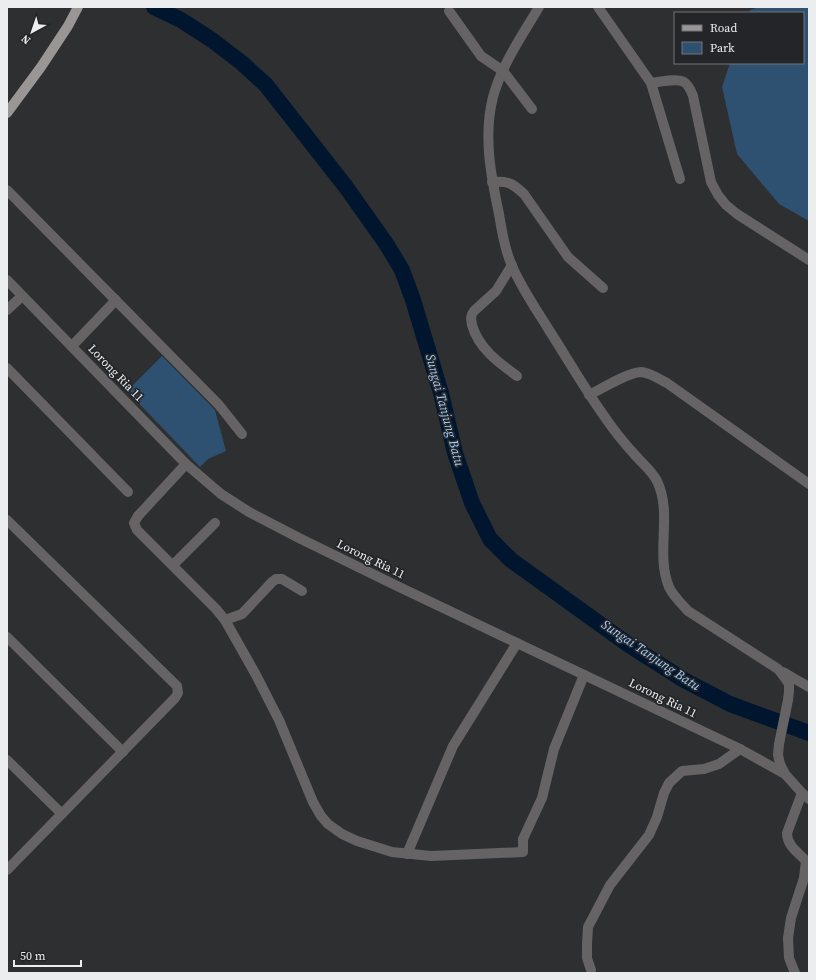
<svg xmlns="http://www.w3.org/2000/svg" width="816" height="980" viewBox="0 0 816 980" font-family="'Source Serif 4',serif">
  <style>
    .green { fill: #2e5071 }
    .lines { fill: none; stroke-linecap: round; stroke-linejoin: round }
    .river { stroke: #00162f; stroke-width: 16 }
    .minor { stroke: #656363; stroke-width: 10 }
    .major { stroke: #9a9695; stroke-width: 10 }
    .labels { text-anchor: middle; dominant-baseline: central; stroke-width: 3.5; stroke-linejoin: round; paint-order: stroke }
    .street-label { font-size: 12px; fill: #ebedee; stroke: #232528 }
    .water-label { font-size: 13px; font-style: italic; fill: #a2cdfa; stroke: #232528 }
  </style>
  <rect width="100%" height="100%" fill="#2d2f31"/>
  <g class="green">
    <polygon points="759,7 809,7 809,221 779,204 737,154 722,87 730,63 803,63 803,13 749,13 750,10"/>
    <polygon points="162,356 215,410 226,451 208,459 200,467 127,391"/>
  </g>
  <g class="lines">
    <polyline class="river" points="154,7 181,20 212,40 242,63 266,85 346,187 387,245 402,270 413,300 441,393 455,453 472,503 490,539 511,560 629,645 684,680 730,704 809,733"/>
    <g class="minor">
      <path d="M539,7C522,36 502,64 493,97C483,136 491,176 499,214C502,232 505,250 512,266C522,289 536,309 549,330C567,358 583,386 602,413C612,428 623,442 635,455C643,464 652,471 657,481C673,514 655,553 669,587C673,596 682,604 688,611L778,669L785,678L789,684V691L788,700L779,744L778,755L780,764L785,774L802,793L809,799"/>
      <polyline points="598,7 651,83 680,179"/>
      <polyline points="449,11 481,56 503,71 532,109"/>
      <path d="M651,83C659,82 678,78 684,82C689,85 691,91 693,96L711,182L718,195L726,205L737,214L809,260"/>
      <path d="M492,182C509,181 512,183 524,194L568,257L603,288"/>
      <polyline points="7,190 219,405 242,434"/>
      <path d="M512,265L496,291L474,311C470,316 471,319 472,325C479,349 499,363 517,376"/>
      <polyline points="7,280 186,464 221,494 249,512 301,539 395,585 740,749 785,774"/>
      <polyline points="7,310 22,296"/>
      <polyline points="72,346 116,300"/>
      <polyline points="7,368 128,492"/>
      <path d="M589,395C601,389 629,372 641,372C651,373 659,379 667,383L809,484"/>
      <polyline points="186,464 138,516 134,523 137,530 216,609 225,620 256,675 279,720 313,802 321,816 328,824 342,834 357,841 392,852 431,856 523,852 523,839 542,798 554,749 584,675"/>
      <polyline points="7,520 177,686 178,693 175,698 7,870"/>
      <polyline points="173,565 215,523"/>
      <polyline points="225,620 242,614 272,582 276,579 282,579 302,591"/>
      <polyline points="7,637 123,752"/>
      <polyline points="783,672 809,687"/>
      <polyline points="7,760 62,814"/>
      <polyline points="407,854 453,746 517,643"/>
      <polyline points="591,970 587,958 587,944 588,927 610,885 649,835 657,817 664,793 669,783 682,771 704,769 719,764 740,749"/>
      <path d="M795,973L789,958L788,938L791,918L804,878L806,861C798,852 787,846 787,833L802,793"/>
    </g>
    <polyline class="major" points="7,113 41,67 68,26 78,7"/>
  </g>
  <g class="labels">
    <g class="street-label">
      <text transform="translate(116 373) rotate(46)">Lorong Ria 11</text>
      <text transform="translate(371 559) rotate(26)">Lorong Ria 11</text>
      <text transform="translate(663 698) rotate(26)">Lorong Ria 11</text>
    </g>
    <g class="water-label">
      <text transform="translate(445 410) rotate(75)">Sungai Tanjung Batu</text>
      <text transform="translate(651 655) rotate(34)">Sungai Tanjung Batu</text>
    </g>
  </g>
  <rect width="816" height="980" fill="none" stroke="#ebedee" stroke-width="16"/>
  <rect x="674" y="12" width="130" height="52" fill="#232528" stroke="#737577"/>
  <rect x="682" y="25" width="20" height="6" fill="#9a9695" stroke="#737577"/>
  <text x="710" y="32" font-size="12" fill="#ebedee">Road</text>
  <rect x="682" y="42" width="20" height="12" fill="#2e5071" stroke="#737577"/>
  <text x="710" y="52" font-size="12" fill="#ebedee">Park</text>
  <g transform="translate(32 32) rotate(220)" stroke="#232528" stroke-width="3" paint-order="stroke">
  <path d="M0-3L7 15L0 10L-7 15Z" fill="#ebedee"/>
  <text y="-6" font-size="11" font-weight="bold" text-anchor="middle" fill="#ebedee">N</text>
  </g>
  <path d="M14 960v6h67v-6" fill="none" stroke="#ebedee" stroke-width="2"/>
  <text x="20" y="960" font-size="12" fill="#ebedee" stroke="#232528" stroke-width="3" paint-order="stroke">50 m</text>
</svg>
